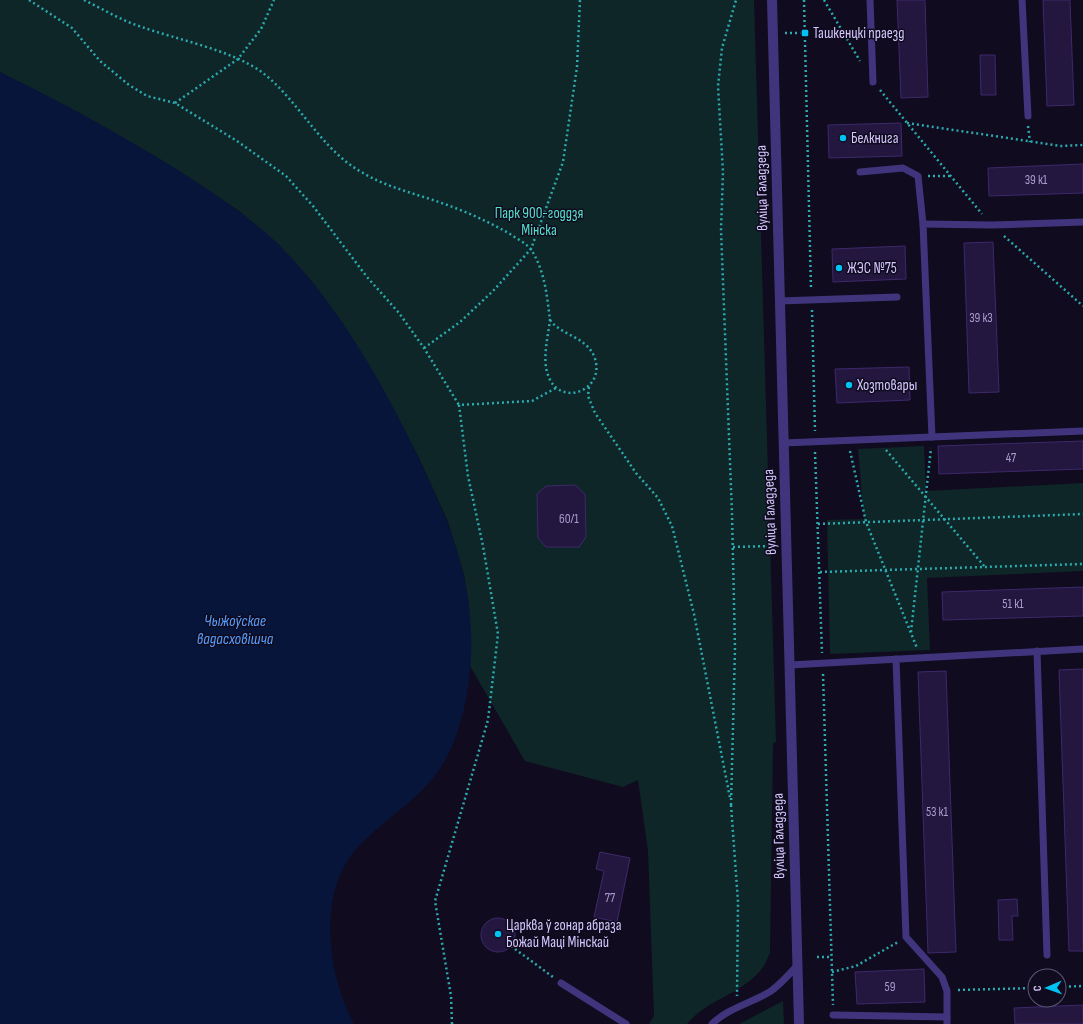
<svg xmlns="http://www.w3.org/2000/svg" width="1083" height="1024" viewBox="0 0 1083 1024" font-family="'Sofia Sans Condensed',sans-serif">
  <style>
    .green { fill: #0e2627 }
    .water { fill: #08153a }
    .building { fill: #23173f; stroke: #3d296b }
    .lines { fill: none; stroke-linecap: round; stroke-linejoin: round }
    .path { stroke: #2baab0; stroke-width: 2.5; stroke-dasharray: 2 3; stroke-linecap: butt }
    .service { stroke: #40357d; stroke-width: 7 }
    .tertiary { stroke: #40357d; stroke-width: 10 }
    .poi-dot { fill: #00c2f3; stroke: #100b1e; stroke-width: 1.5 }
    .labels { text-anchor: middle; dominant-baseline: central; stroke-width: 3; stroke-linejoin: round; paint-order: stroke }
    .number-label { font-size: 13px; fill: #a89ccf }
    .poi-label { font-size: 15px; fill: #d4c8ff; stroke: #100b1e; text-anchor: start }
    .street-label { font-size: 15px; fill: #d4c8ff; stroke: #100b1e }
    .park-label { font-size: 15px; fill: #53e0cb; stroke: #100b1e }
    .water-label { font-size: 16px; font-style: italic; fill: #569fff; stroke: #100b1e }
  </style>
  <rect width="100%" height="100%" fill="#100b1e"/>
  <g class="green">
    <path d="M0,0H754L776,742L773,743L770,953C768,957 766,963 763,967C744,994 707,999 687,1024H649L654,1016L648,851L638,780L623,787L525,761L470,666L469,606L464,575L448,522L419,458L370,367L341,322L313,283L279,245L239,211L153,155L0,72Z"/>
    <polygon points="924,446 926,491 1083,483 1083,571 927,578 930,650 830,654 827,520 864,519 858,449"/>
    <polygon points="783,1001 784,1024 739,1024"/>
  </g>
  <path class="water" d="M0,72C62,102 123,136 181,172C215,194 250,217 279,245C341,306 393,401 429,480C443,511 457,543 464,577C475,628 474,684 457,733C437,793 399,805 359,846C316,890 327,974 354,1024H0Z"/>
  <g class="building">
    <polygon points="897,0 925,0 928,97 901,98"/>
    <polygon points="1043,0 1070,0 1074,105 1047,106"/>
    <polygon points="980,55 995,55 996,95 981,95"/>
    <polygon points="901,123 902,156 829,158 828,125"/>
    <polygon points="1083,164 1083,193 989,196 988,168"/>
    <polygon points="993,242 999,392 969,393 964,243"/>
    <polygon points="905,246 906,279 833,282 832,249"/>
    <polygon points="909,367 910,400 837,403 835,369"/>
    <polygon points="1083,441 1083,469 939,474 938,446"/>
    <polygon points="575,485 585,494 586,537 579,547 546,547 538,538 537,494 546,486"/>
    <polygon points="1083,587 1083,616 943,620 942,592"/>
    <polygon points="1083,669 1083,951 1069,951 1059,670"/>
    <polygon points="946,671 956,952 928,953 918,672"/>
    <polygon points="600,852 630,858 617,922 594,917 604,871 596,869"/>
    <polygon points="1017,899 1018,916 1012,916 1013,940 999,940 998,900"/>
    <circle cx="498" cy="935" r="17"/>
    <polygon points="924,969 925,1002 857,1004 855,972"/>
    <polygon points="1083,1005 1083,1024 1015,1024 1014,1008"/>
  </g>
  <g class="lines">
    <g class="path">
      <polyline points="29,0 72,28 100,61 129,85 147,96 175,103 237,141 286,176 313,206 367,277 399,313 424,348 459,405"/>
      <path d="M84,0C103,9 122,21 142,27C178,40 232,50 263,73C300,102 321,150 363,173C385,186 409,192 433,200C460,209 486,220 510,234C517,239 528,244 532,251C545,272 547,296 550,320"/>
      <polyline points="804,0 811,289"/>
      <polyline points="824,0 860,61"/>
      <polyline points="785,33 805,33"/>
      <polyline points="880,90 982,214"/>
      <polyline points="175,103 238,59 261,29 274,0"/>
      <polyline points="907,123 1061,146 1083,145"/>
      <polyline points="1028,126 1030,142"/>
      <polyline points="928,176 951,176"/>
      <polyline points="1004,236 1083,306"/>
      <polyline points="812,310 815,431"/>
      <path d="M550,320C562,336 585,336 594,356C608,390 559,409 548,375C542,359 548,337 550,320Z"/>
      <polyline points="424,348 460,322 493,291 531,249 563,162 577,67 580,0"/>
      <polyline points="589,387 588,396 595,413 636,473 658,498 672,526 694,614 730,798"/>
      <polyline points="886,450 985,567"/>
      <polyline points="850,451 866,522 917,648"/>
      <polyline points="815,452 822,653"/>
      <polyline points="818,524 1083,514"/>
      <polyline points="733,547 770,546"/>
      <polyline points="820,572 1083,564"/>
      <polyline points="911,632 931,448"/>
      <polyline points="823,674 833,1005"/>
      <polyline points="731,805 735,648 732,514 721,230 723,172 718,86 722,48 736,0"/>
      <polyline points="731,805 738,902 737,996"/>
      <polyline points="511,946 553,977"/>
      <polyline points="817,957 831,957"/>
      <polyline points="832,972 856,966 898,942"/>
      <polyline points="1059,987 1083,986"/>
      <polyline points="958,990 1035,988"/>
      <polyline points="452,1024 451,996 435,901 488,720 498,634 483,546 468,476 459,405 532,401 556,388"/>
    </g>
    <g class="service">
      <polyline points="870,0 873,82"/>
      <polyline points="1022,0 1028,116"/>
      <polyline points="860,172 903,168 918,176 923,224 932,437"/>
      <polyline points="923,224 992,225 1083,222"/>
      <polyline points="779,301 897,297"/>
      <polyline points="783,443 1083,431"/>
      <polyline points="1037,651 1047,955"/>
      <polyline points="896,659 906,937 942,977 947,991 947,1024"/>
      <polyline points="790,665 1083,649"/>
      <polyline points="561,983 626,1024"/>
      <polyline points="833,1015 947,1017"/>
      <path d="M712,1024C728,1008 752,1003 771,991C782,983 789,974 798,965"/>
    </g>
    <polyline class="tertiary" points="772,0 799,1024"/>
  </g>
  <g class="poi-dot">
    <rect x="801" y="29" width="8" height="8" rx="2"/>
    <circle cx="843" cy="138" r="4"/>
    <circle cx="839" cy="268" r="4"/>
    <circle cx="849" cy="385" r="4"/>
    <circle cx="498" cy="934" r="4"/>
  </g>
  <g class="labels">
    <g class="number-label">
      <text x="1036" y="180">39 к1</text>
      <text x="981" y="318">39 к3</text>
      <text x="1011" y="458">47</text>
      <text x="569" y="519">60/1</text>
      <text x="1013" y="604">51 к1</text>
      <text x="937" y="812">53 к1</text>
      <text x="610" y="898">77</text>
      <text x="890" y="987">59</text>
    </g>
    <g class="poi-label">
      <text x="813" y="33">Ташкенцкі праезд</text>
      <text x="851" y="138">Белкнига</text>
      <text x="847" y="268">ЖЭС №75</text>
      <text x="857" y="385">Хозтовары</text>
      <text x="506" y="925">Царква ў гонар абраза<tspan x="506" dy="17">Божай Маці Мінскай</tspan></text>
    </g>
    <g class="street-label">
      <text transform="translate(762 188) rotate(-91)">вуліца Галадзеда</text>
      <text transform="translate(770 512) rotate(-92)">вуліца Галадзеда</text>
      <text transform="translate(779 836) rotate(-91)">вуліца Галадзеда</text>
    </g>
    <g class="park-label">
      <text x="539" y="213">Парк 900-годдзя<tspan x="539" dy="17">Мінска</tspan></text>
    </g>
    <g class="water-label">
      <text x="235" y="621">Чыжоўскае<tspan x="235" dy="18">вадасховішча</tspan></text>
    </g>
  </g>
  <g transform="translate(1047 988) rotate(268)"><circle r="19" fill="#100b1e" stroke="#5e5778"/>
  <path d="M0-3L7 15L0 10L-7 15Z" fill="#00c2f3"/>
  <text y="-6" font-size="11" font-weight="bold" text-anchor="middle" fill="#d4c8ff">С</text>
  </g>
</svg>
